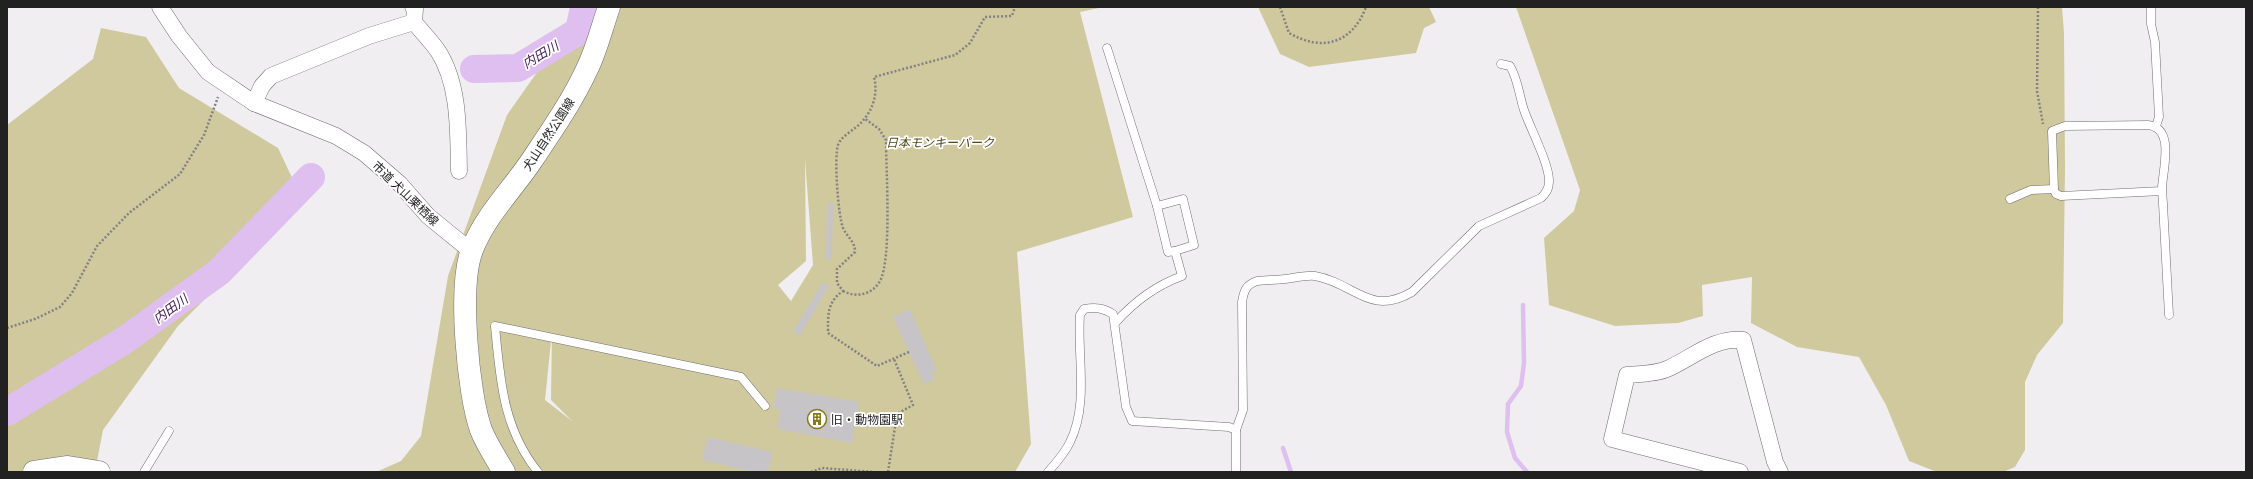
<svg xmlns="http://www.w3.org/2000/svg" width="2253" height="479" viewBox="0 0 2253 479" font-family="Literata,'Noto Sans JP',serif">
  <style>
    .green { fill: #d0c99e; fill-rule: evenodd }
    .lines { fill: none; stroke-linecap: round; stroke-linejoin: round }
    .stream { stroke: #dfbef0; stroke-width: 4.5 }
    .river { stroke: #dfbef0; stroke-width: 28 }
    .building { fill: #c6c4c7 }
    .lane-casing { stroke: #6e6c6f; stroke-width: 9 }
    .street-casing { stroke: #6e6c6f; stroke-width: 17 }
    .secondary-casing { stroke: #6e6c6f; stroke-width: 23 }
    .path { stroke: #838183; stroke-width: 2.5; stroke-dasharray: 2 2; stroke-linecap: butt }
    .lane { stroke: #fff; stroke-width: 8 }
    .street { stroke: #fff; stroke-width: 16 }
    .secondary { stroke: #fff; stroke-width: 22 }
    .labels { text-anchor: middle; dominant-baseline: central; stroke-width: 3.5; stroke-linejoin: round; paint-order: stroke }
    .street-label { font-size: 12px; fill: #222122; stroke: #fff }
    .park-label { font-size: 12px; font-style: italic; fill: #4f471a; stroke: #fff }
    .poi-label { font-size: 12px; fill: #222122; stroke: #fff; text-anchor: start }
    .water-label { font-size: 13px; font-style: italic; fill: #411852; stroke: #fff }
  </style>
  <rect width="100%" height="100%" fill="#f0eef1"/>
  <g class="green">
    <path d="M583,7H1104L1080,12L1133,217L1017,252L1031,444L1015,472H376L401,461L421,436L448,276L507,115ZM805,159L813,265L791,301L778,285L806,261ZM552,331L551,400L572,421L545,400Z"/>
    <polygon points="1258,7 1429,7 1436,22 1424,28 1416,53 1309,67 1280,54"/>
    <polygon points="1516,7 2062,7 2064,33 2065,167 2063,323 2037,355 2025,382 2025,450 2015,467 2003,472 1937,472 1909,461 1886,405 1859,357 1797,347 1751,323 1752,277 1702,285 1703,316 1678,323 1615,326 1549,305 1544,238 1574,211 1580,190"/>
    <polygon points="101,28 146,37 179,88 278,148 303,201 178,326 103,430 97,461 99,472 7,472 7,125 93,59"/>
  </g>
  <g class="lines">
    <g class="stream">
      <polyline points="1523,305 1524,363 1521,386 1508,404 1507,432 1515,458 1527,472"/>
      <polyline points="1283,448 1291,472"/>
    </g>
    <g class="river">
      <polyline points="474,69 518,68 579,31 584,7"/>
      <polyline points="7,412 125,340 219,272 311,177"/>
    </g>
  </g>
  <g class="building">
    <polygon points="827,203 833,203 832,259 826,259"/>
    <polygon points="823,282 829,286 800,335 793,332"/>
    <polygon points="910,309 937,371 932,373 935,379 924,384 893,317"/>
    <polygon points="777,388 859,402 852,443 777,429 780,409 773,408"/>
    <polygon points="708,437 773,452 768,472 755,472 702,460"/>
  </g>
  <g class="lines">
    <g class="lane-casing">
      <g id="lane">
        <polyline points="2151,7 2151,24 2155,42 2159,117 2156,126"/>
        <path d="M1107,48L1157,206L1183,199L1194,245L1175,251L1182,276C1157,285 1133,303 1115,323"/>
        <path d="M2162,191L2061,196L2056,194L2054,190L2052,131L2065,126L2148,125C2175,128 2163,168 2162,188L2163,204L2169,315"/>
        <polyline points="2010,199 2031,190 2054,189"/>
        <polyline points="1157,206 1168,252 1175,251"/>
        <polyline points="144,472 169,431"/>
        <path d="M538,472C503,429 500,379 495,326L741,377L765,406"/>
        <path d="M1048,472C1056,463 1065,453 1070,442C1089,404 1077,356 1080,315L1084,309C1096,307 1103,308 1113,314L1126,407L1132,421L1229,427L1236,430"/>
        <path d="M1236,472V430L1243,410L1242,302C1244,290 1246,285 1257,281C1266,280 1276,280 1285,279C1295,278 1305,275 1315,276C1355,283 1369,317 1412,292L1479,226L1541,198C1546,193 1549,189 1549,182C1550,165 1530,128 1524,110C1519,95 1518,79 1510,66L1501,64"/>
      </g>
    </g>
    <g class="street-casing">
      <g id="street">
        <polyline points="160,7 179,36 208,72 254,103 336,136 364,153 400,184 428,216 471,251"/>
        <path d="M413,7L415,9L414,22C422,32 431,41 438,51C460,85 458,132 459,171"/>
        <polyline points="254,103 262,86 271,76 369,36 414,22"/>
        <path d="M1740,472L1612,439L1627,375C1639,374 1656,374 1667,369C1692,358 1714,337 1743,340L1775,462L1780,472"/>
      </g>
    </g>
    <g class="secondary-casing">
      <g id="secondary">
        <polyline points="34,472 68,467 99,472"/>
        <path d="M504,472C496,458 487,445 481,430C468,394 458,286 472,250C485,216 512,190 532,160C552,130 573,100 588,67C597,48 602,27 609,7"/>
      </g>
    </g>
    <g class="path">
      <path d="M1280,7L1289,33C1322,52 1352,44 1366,7"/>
      <polyline points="2038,7 2037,91 2043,124"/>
      <path d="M843,291C856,298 872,295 880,281C892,259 886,170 886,140L879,129L864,118"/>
      <polyline points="7,328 35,319 60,307 72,293 97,246 129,213 180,174 204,135 218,97"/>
      <path d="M909,352L877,366L828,333C828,315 827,302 843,291L837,283V269L855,252C855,241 847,237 843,228C838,215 834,158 838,145C841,137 849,133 855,128C871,116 879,96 874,77L955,55L970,43L985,17L1012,16L1015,7"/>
      <polyline points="811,472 822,468 874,472"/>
      <polyline points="888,472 897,414 913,405 894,359"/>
    </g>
    <use href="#lane" class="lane"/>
    <use href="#street" class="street"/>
    <use href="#secondary" class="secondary"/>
  </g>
  <defs>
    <g id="building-ring" transform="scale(1)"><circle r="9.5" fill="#fff" stroke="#86781c" stroke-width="1.5"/><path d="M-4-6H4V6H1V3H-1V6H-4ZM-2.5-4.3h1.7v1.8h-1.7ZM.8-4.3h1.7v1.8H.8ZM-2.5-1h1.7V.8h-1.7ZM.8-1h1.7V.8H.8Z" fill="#86781c"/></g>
  </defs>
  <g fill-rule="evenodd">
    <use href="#building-ring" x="817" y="419"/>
  </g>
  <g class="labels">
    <g class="street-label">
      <text transform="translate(548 134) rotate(-57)">犬山自然公園線</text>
      <text transform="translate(406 193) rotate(44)">市道 犬山栗栖線</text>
    </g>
    <g class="park-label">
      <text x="940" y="142">日本モンキーパーク</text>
    </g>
    <g class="poi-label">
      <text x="831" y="419">旧・動物園駅</text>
    </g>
    <g class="water-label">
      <text transform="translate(540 54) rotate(-31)">内田川</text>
      <text transform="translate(170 308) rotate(-36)">内田川</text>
    </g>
  </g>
  <rect width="2253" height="479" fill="none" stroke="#222122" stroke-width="16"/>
</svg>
